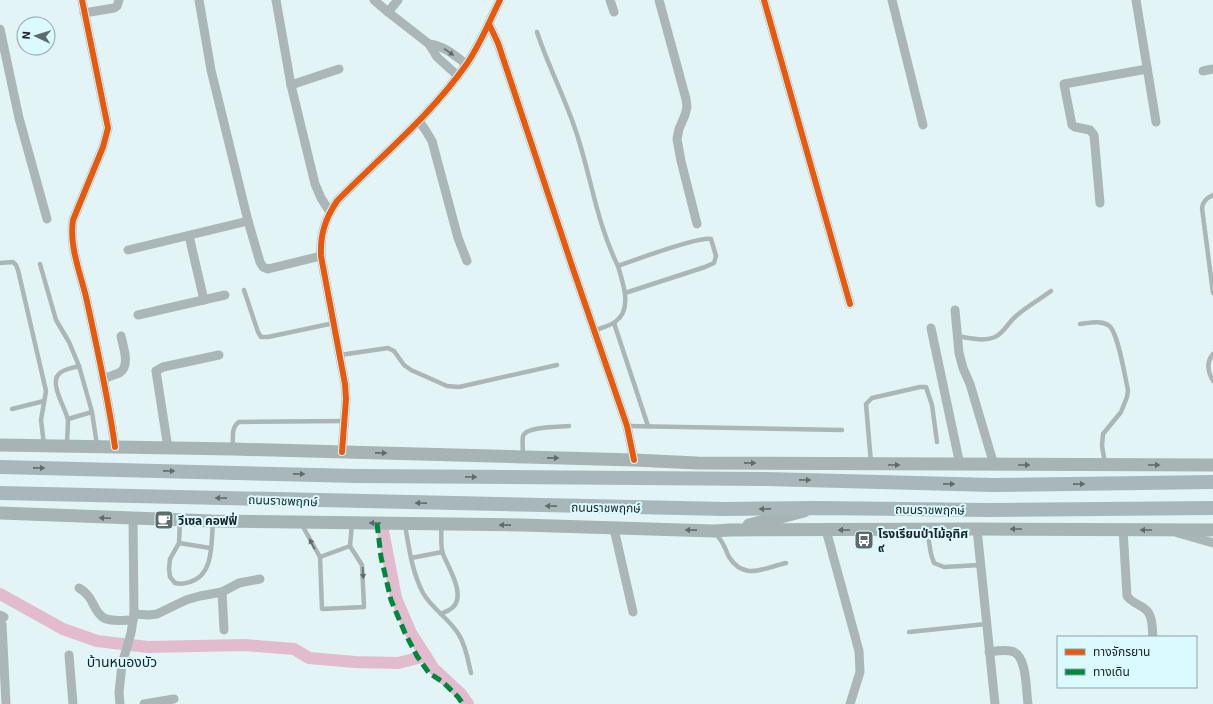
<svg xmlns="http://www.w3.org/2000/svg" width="1213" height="704" viewBox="0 0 1213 704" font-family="'Exo 2','Noto Sans Thai',sans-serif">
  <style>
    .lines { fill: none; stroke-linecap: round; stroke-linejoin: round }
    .canal { stroke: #e2bcce; stroke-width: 12 }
    .lane { stroke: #aab6b7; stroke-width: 4.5 }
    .street { stroke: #aab6b7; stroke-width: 9 }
    .secondary { stroke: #a6b4b6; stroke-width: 13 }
    .primary { stroke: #a8b8ba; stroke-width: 14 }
    .quiet { stroke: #00873e; stroke-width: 5; stroke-dasharray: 10 5; stroke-linecap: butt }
    .cycleway-casing { stroke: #dbfaff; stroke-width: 8 }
    .cycleway { stroke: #e8590c; stroke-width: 6 }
    .oneway { fill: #606c6c }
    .oneway2 { fill: #5e6a6c }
    .oneway3 { fill: #5f6c6e }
    .labels { text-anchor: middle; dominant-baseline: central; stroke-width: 4; stroke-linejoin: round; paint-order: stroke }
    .street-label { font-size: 12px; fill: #162122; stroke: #dbfaff }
    .poi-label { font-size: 12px; font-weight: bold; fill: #162122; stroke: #dbfaff; text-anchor: start }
    .quarter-label { font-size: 14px; fill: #162122; stroke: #dbfaff }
  </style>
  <rect width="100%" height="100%" fill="#e3f4f7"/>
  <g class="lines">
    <g class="canal">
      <polyline points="383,531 396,598 411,633 434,669 461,694 468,704"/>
      <polyline points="0,594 63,629 97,641 148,647 244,645 294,649 309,658 355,662 398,663 426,656"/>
    </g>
    <g class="lane">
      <path d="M537,32C549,69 568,103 579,141C592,183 598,226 618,266"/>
      <path d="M1213,195C1207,198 1203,201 1202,208L1213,293"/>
      <polyline points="0,263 13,262 16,265 18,270 46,391 41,420 44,445"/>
      <polyline points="40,264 56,320 69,342 79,366"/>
      <polyline points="244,290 258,332 261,337 268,337 334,323"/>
      <polyline points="614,323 648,426"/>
      <path d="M1080,324C1089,323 1100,320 1108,325C1118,330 1125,378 1128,390L1127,397L1121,412L1103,434L1102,446L1105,463"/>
      <path d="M594,331C601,328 609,326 615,322C633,310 623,283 618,266C632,261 699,236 711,239L716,256L714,263L705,267L625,293"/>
      <path d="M957,336C969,338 983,342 995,337C1004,333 1008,323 1015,317C1026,307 1039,300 1051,291"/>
      <path d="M1213,354C1206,362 1208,372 1213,381"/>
      <polyline points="340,355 388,348 394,351 404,365 411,370 447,386 459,387 557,365"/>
      <polyline points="12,409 44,401"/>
      <polyline points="68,419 92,412"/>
      <polyline points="627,426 842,430"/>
      <path d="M67,445C67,437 68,428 68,420C66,409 50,385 58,375C62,369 73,368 79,366L92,412L97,445"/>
      <path d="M233,447C233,438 231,427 239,422L345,421"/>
      <path d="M523,456C523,450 522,441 523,436C526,426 560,427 569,426"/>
      <polyline points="871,463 866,404 872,398 920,387 926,387 932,405 937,442"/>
      <path d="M180,520L179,543L170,559L169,569L170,577L175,583C180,584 185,584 190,582C214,575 211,543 213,523"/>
      <polyline points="302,525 320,557 322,609 364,607 362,565 350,546 352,523"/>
      <path d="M405,525C409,548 412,572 423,593C432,609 450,619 459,635C466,646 468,661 471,673"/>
      <polyline points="927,530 931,554 934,563 944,567 980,565"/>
      <path d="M715,532C718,537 722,541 724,546C726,549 727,554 729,557C744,581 764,568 786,563"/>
      <polyline points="179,543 210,548"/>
      <polyline points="320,557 350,546"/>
      <polyline points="411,558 442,552"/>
      <path d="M441,614C444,612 449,611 452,608C467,596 448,567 443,554C440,546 442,534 441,526"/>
      <polyline points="909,632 986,624"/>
    </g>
    <g class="street">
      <path d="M82,0L108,128L103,147L73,220C69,246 80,272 86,297C97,347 108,396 115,447"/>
      <polyline points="199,0 211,70 248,221 260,262 263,267 268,269 321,256"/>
      <polyline points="276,0 291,85 315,184 321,198 330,212"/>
      <polyline points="374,0 388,12 429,44 437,57 458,76"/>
      <polyline points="610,0 614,12"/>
      <polyline points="659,0 686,99 687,107 685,115 679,129 677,139 681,161 697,224"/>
      <polyline points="764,0 850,304"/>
      <polyline points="892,0 923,125"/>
      <polyline points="1136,0 1156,122"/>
      <polyline points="388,12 398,0"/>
      <polyline points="84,13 114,8 117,6 119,0"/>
      <polyline points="489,24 498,43 572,266 627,426 634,460"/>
      <polyline points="0,29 19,118 47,219"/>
      <path d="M429,44C445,46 454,55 466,64"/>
      <polyline points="1203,71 1213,69"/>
      <polyline points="291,85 339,69"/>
      <polyline points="419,121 426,131 432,141 458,238 467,261"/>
      <polyline points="1100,203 1094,135 1090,130 1075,127 1072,125 1064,84 1147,69"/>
      <polyline points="189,236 204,300"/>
      <polyline points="128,250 248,221"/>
      <polyline points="955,310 959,353 963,368 970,384 994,465"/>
      <polyline points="138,315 225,295"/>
      <polyline points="931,328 960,465"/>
      <path d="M103,379C108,377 114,375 119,373C131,366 123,347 121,336"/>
      <polyline points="168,448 156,371 163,367 219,355"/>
      <path d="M342,452L346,399L345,384L321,256C320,235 325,219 337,201C381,156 430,116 466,65C480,45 489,22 500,0"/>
      <polyline points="614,529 633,612"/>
      <polyline points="977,529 995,704"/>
      <path d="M1123,529L1127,596C1132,603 1139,604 1145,609C1153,615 1152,628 1153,637"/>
      <polyline points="826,530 859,651 860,672 850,704"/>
      <polyline points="1178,533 1213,543"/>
      <path d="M79,588C95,597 92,611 104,618C111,622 124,620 133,620"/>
      <polyline points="222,592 239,583 260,579"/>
      <polyline points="134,614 149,615 157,614 186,600 200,596 222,592 224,630"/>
      <polyline points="0,615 4,617"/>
      <polyline points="2,624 6,704"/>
      <path d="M989,652C996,651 1007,649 1014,652C1027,658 1026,691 1028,704"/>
      <polyline points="69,655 73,704"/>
      <polyline points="120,704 119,693 122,664 131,633 134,614 133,519"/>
      <polyline points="144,704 174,699"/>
    </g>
    <g class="secondary">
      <polyline points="0,445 233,449 634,460 697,463 1213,465"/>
      <polyline points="0,513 213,521 522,525 714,531 730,530 977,529 1213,530"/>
      <polyline points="749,525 804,511"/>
    </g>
    <g class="primary">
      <polyline points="0,467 357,476 766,479 993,485 1213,482"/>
      <polyline points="0,493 725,509 818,508 989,510 1213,508"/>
    </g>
    <polyline class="quiet" points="377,523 381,557 391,600 405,633 417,656 429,673 443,682 458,697 463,704"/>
    <g class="cycleway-casing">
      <g id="cycleway">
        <path d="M82,0L108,128L103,147L73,220C69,246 80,272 86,297C97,347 108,396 115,447"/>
        <polyline points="764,0 850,304"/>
        <polyline points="489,24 498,43 572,266 627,426 634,460"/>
        <path d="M342,452L346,399L345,384L321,256C320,235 325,219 337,201C381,156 430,116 466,65C480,45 489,22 500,0"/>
      </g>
    </g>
    <use href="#cycleway" class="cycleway"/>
  </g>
  <defs><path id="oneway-solid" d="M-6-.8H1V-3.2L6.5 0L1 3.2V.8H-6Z"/></defs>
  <g class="oneway">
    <use href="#oneway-solid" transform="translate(449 52) rotate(35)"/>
    <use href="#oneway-solid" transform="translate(312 544) rotate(-118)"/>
    <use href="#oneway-solid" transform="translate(363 573) rotate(87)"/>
  </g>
  <g class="oneway2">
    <use href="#oneway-solid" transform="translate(381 453) rotate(1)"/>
    <use href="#oneway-solid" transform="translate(553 458) rotate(1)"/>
    <use href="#oneway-solid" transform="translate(750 463) rotate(1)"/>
    <use href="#oneway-solid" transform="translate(894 465)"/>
    <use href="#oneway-solid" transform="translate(1024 465)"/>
    <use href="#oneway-solid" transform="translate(1154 465)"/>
    <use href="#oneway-solid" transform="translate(105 518) rotate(-177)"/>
    <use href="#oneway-solid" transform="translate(375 523) rotate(180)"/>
    <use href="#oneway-solid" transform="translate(505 525) rotate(-179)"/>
    <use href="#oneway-solid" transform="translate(1016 529) rotate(-180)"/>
    <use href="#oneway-solid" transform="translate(691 530) rotate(-179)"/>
    <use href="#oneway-solid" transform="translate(844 530) rotate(-180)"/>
    <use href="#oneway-solid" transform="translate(1146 530) rotate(-180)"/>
  </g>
  <g class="oneway3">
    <use href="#oneway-solid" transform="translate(39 468) rotate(1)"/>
    <use href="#oneway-solid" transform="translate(169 471) rotate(1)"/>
    <use href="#oneway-solid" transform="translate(299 474) rotate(1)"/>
    <use href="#oneway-solid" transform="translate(471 477) rotate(1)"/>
    <use href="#oneway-solid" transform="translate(805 480) rotate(1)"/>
    <use href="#oneway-solid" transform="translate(949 484) rotate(1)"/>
    <use href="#oneway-solid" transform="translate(1079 484) rotate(-1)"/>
    <use href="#oneway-solid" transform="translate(221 498) rotate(-179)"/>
    <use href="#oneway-solid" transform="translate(421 503) rotate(-179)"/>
    <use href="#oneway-solid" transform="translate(551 506) rotate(-179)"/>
    <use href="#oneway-solid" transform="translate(765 509) rotate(179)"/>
  </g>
  <defs>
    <g id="cafe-square" transform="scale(1)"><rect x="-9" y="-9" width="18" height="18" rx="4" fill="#5e6b6d" stroke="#dbfaff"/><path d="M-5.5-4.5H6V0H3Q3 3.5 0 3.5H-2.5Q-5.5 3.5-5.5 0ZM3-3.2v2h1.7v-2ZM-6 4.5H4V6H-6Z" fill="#fff"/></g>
    <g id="bus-square" transform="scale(1)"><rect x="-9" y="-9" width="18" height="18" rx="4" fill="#5e6b6d" stroke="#dbfaff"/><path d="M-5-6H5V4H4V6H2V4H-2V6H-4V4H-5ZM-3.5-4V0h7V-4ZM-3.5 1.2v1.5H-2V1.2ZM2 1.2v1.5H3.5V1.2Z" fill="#fff"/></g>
  </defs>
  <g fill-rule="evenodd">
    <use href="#cafe-square" x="164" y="520"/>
    <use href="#bus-square" x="864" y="540"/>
  </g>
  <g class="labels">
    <g class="street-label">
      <text transform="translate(283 500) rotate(2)">ถนนราชพฤกษ์</text>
      <text transform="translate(606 507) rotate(1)">ถนนราชพฤกษ์</text>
      <text transform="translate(930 509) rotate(1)">ถนนราชพฤกษ์</text>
    </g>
    <g class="poi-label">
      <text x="178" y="520">วีเซล คอฟฟี่</text>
      <text x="878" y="533">โรงเรียนป่าไม้อุทิศ<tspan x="878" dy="14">๙</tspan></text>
    </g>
    <g class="quarter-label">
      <text x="122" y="661">บ้านหนองบัว</text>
    </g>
  </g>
  <rect x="1057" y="636" width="140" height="52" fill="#dbfaff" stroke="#8ca3a7"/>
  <rect x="1065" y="649" width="20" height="6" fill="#e8590c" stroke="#8ca3a7"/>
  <text x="1093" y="656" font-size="12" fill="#162122">ทางจักรยาน</text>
  <rect x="1065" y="669" width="20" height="6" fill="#00873e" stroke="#8ca3a7"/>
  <text x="1093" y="676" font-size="12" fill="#162122">ทางเดิน</text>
  <g transform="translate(36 36) rotate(274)"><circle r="19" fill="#dbfaff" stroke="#8ca3a7"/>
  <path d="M0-3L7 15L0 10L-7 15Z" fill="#5e6b6d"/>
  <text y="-6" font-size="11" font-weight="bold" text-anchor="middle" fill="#162122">N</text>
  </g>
</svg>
